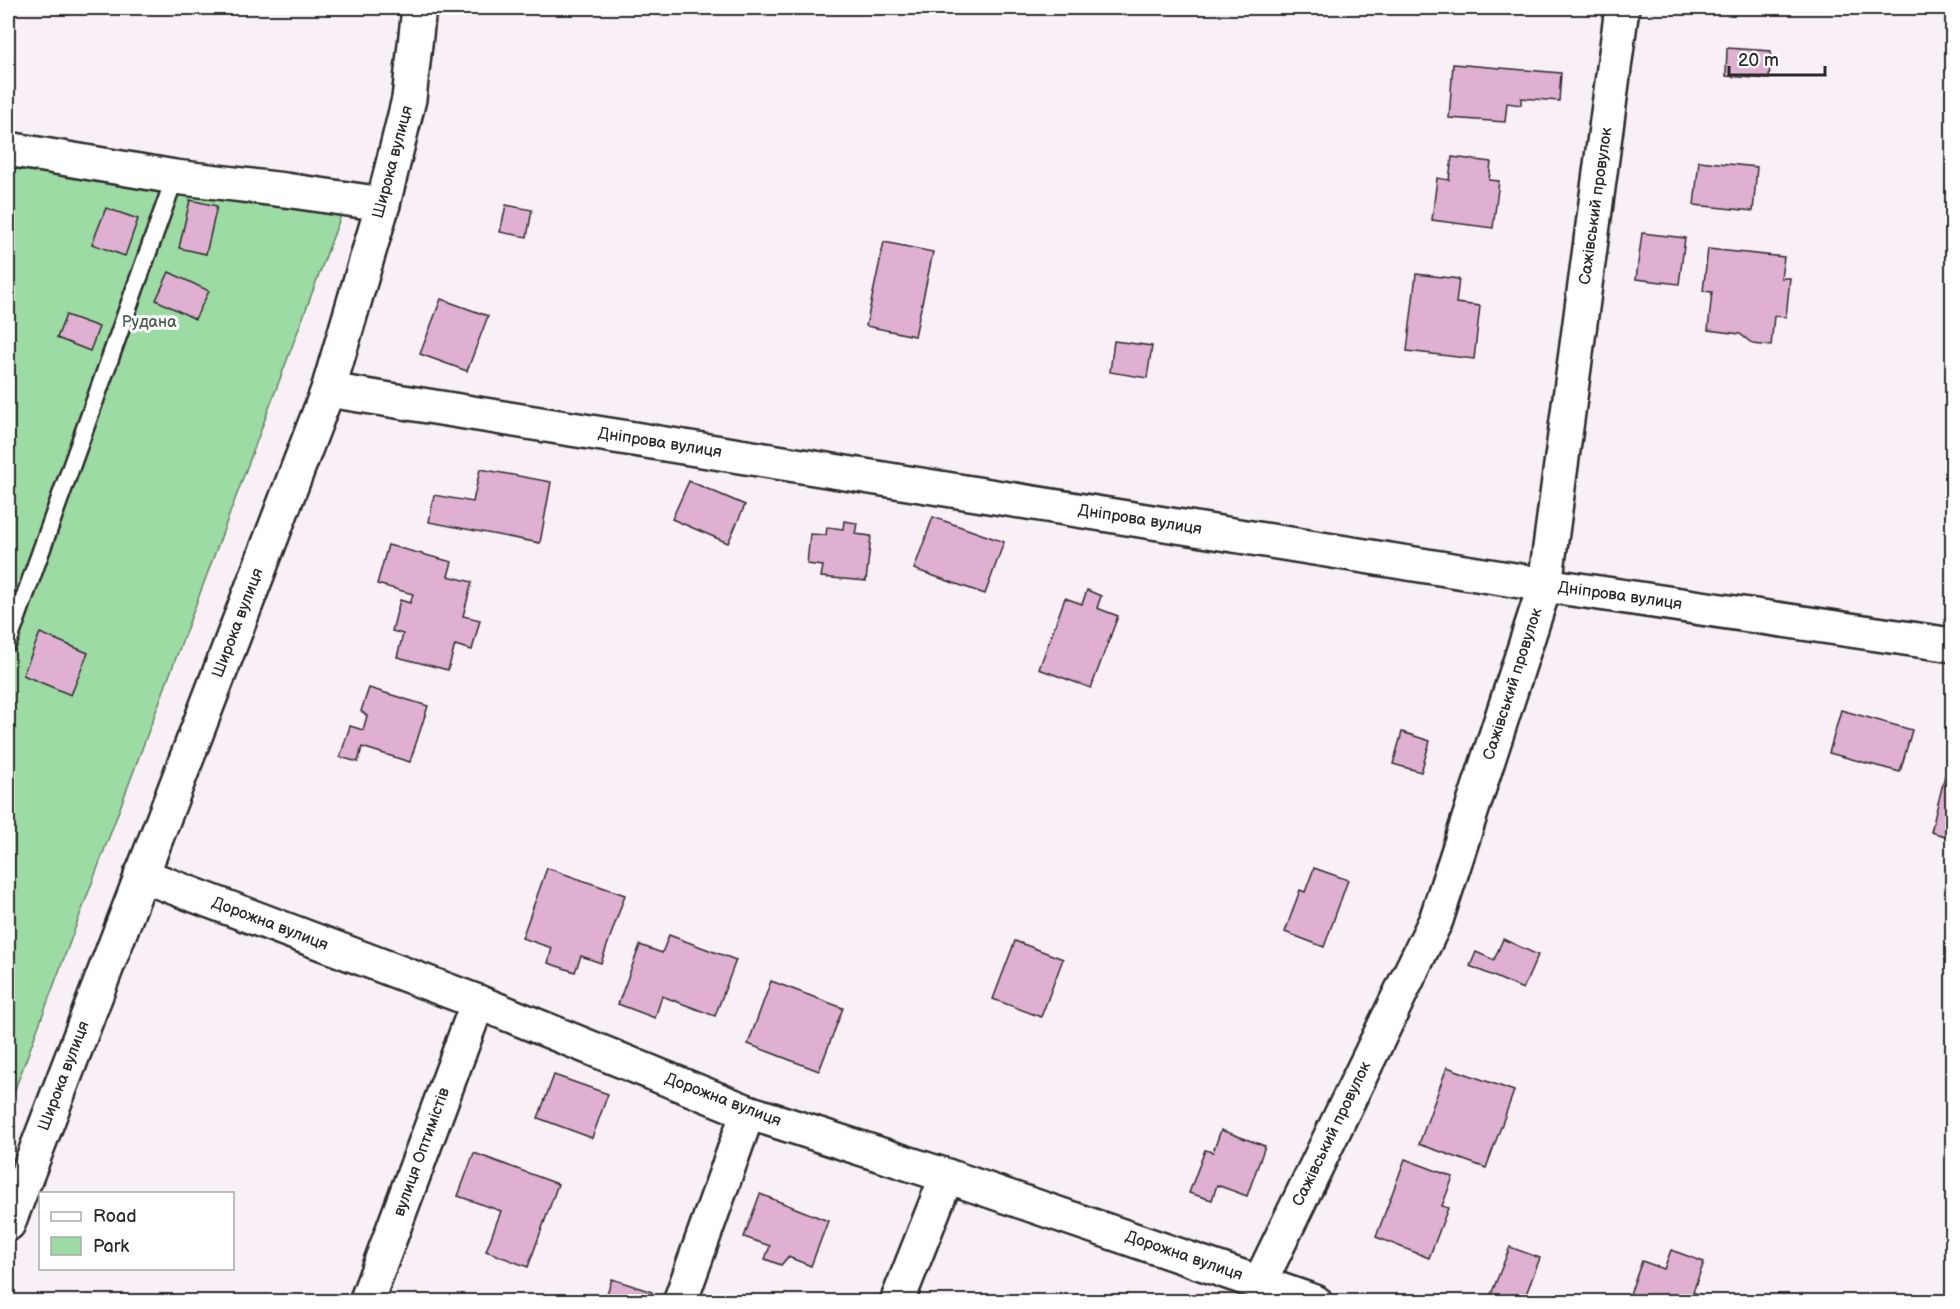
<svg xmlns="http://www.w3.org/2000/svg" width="1960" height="1309" viewBox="0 0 1960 1309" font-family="'Balsamiq Sans',sans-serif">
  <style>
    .green { fill: #9cdba3; stroke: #648367; stroke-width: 1.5 }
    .building { fill: #dfb0d1; stroke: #2b2b2b; stroke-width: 1.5 }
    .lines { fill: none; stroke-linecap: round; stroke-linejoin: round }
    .lane-casing { stroke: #2b2b2b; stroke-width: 21 }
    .street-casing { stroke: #2b2b2b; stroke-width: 38 }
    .secondary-casing { stroke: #2b2b2b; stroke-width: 38 }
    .lane { stroke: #fff; stroke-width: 16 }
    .street { stroke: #fff; stroke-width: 33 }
    .secondary { stroke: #fff; stroke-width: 33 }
    .labels { text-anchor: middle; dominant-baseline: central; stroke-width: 6; stroke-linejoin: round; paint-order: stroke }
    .street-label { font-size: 16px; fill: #2b2b2b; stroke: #fff }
    .park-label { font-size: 16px; fill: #4d604f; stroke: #fff }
  </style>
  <rect width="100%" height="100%" fill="#f9eff6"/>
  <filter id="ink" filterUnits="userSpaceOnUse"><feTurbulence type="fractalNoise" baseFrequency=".0167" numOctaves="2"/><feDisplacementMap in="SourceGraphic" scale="12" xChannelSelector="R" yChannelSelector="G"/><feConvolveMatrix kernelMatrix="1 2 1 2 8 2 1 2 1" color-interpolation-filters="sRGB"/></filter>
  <g filter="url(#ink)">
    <polygon class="green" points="8,154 343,210 8,1108"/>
    <g class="building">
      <polygon points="1727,48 1771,51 1769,79 1726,76"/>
      <polygon points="1453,64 1561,73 1559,101 1521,98 1521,105 1507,103 1505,122 1449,118"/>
      <polygon points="1452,157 1491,162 1489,180 1499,181 1493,228 1432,220 1437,178 1449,180"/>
      <polygon points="1699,161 1757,167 1753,211 1694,205"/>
      <polygon points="190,200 217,206 206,254 179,248"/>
      <polygon points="506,205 532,210 527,237 500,232"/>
      <polygon points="106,208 138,219 125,256 92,244"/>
      <polygon points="1642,233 1685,238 1679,284 1636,279"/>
      <polygon points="884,242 933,252 915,336 866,326"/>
      <polygon points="1708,249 1784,257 1781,278 1790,278 1786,317 1774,316 1771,346 1753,344 1740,334 1708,330 1712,292 1703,291"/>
      <polygon points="169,272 209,291 195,319 156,300"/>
      <polygon points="1416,274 1459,279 1456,303 1480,306 1474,359 1407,351"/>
      <polygon points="441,299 488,316 467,371 420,354"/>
      <polygon points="66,315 99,327 90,351 57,338"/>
      <polygon points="1114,341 1152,346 1147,378 1110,372"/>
      <polygon points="480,469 551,482 540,543 429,522 434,495 473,502"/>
      <polygon points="689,481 745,505 728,543 672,519"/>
      <polygon points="933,517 1004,542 985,594 914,569"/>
      <polygon points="844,521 857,523 855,534 871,536 866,581 821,577 823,566 807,564 810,534 826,535 827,527 843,529"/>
      <polygon points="388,545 452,562 448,576 472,582 463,616 480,620 472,650 455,645 448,670 397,657 403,634 392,631 400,600 410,603 413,594 377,584"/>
      <polygon points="1087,590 1101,596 1097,608 1118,616 1091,688 1039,669 1065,598 1082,604"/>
      <polygon points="40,633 88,653 71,695 23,675"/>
      <polygon points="369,688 428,706 410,762 362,747 358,762 340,757 350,726 363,730 367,716 361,711"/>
      <polygon points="1841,710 1912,730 1900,772 1829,753"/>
      <polygon points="1402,732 1430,741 1421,772 1393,764"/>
      <polygon points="1946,771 1952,773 1952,838 1931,832"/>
      <polygon points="8,790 13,792 8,804"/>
      <polygon points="547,868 625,895 601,963 581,956 575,972 548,963 552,948 522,938"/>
      <polygon points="1314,868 1348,880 1324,947 1285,932 1300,890 1305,892"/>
      <polygon points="669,935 736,960 715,1016 662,996 655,1018 618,1004 640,945 662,953"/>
      <polygon points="1503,939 1538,955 1523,989 1470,966 1476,952 1494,960"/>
      <polygon points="1015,941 1063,959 1041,1017 993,999"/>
      <polygon points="771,981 843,1008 819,1071 748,1044"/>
      <polygon points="1447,1067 1514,1091 1486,1168 1419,1144"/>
      <polygon points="554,1075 608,1094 592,1138 538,1118"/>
      <polygon points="1221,1130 1265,1146 1247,1196 1217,1185 1212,1200 1189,1193 1205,1150 1213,1152"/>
      <polygon points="474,1153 558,1184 528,1267 486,1251 501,1211 458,1196"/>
      <polygon points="1405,1159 1453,1177 1442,1206 1448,1208 1429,1258 1376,1237"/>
      <polygon points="760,1194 828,1221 811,1266 788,1257 781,1265 765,1259 770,1246 744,1237"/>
      <polygon points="1510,1247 1540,1258 1523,1302 1488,1302"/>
      <polygon points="1671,1250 1704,1262 1693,1292 1703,1296 1701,1302 1627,1302 1642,1261 1664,1269"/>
      <polygon points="612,1279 652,1292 649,1302 604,1302"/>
    </g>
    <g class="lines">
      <g class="lane-casing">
        <polyline id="lane" points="8,643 175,177"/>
      </g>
      <g class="street-casing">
        <g id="street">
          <polyline points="8,149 175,177 285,190 383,204"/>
          <polyline points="328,390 1545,585 1952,645"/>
          <polyline points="141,875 478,1002 748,1112 947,1176 1315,1302"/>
          <polyline points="1260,1282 1436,920 1545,585 1622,8"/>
          <polyline points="366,1302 478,1002"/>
          <polyline points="680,1302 748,1112"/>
          <polyline points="897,1302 947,1176"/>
        </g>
      </g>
      <g class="secondary-casing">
        <polyline id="secondary" points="8,1224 328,390 383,204 409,99 419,8"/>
      </g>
      <use href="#lane" class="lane"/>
      <use href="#street" class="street"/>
      <use href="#secondary" class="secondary"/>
    </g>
  </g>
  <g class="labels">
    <g class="street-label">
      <text transform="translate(393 162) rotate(-75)">Широка вулиця</text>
      <text transform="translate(1596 206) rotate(-82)">Сажівський провулок</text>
      <text transform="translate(660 443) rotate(9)">Дніпрова вулиця</text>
      <text transform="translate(1140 520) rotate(9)">Дніпрова вулиця</text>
      <text transform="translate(1620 596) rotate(8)">Дніпрова вулиця</text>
      <text transform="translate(238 623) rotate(-69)">Широка вулиця</text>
      <text transform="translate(1513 684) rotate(-72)">Сажівський провулок</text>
      <text transform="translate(270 924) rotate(21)">Дорожна вулиця</text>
      <text transform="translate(64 1076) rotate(-69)">Широка вулиця</text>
      <text transform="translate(723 1100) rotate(21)">Дорожна вулиця</text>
      <text transform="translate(1332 1134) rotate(-64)">Сажівський провулок</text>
      <text transform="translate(422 1152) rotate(-70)">вулиця Оптимістів</text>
      <text transform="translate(1184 1256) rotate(19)">Дорожна вулиця</text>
    </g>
    <g class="park-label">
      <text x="149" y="322">Рудана</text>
    </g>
  </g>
  <rect width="1960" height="1309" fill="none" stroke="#fff" stroke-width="30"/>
  <rect x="15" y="15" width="1930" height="1279" fill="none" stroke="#2b2b2b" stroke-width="2" filter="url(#ink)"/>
  <rect x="39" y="1192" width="195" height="78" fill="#ffffff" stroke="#aaaaaa" stroke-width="1.5"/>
  <rect x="51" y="1212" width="30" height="9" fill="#ffffff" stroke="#aaaaaa" stroke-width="1.5"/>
  <text x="93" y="1222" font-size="18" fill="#2b2b2b">Road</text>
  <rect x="51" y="1237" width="30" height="18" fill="#9cdba3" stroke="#aaaaaa" stroke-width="1.5"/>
  <text x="93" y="1252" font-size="18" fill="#2b2b2b">Park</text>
  <path d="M1729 66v9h96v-9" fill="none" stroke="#2b2b2b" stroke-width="3"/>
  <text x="1738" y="66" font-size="18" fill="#2b2b2b" stroke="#ffffff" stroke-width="4.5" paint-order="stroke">20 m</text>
</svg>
